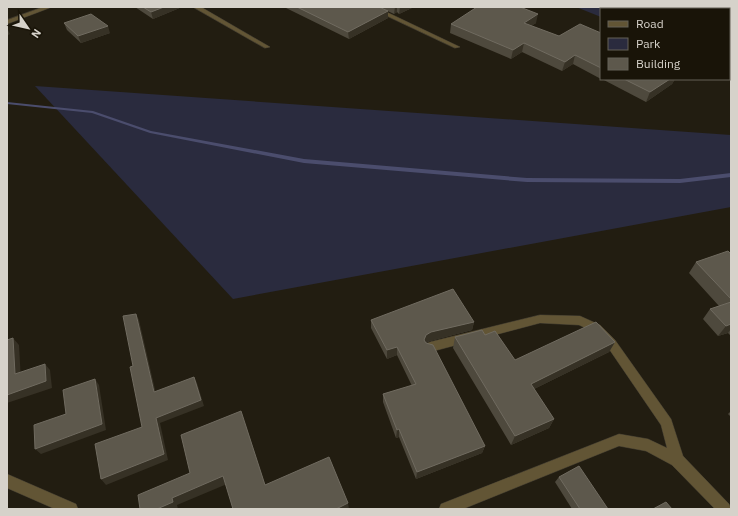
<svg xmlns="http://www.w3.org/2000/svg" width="738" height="516" viewBox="0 0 738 516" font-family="'IBM Plex Sans',sans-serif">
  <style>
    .green { fill: #2a2b3e }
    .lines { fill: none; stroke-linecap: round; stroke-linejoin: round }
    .stream { fill: #4b4d6d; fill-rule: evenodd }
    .minor-casing { stroke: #3f3a2f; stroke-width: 1 }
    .minor { fill: #625535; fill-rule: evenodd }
    .wall { fill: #4e493d }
    .shaded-wall { fill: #363125 }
    .building { fill: #5d584c; stroke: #706b60 }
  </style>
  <rect width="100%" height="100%" fill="#221d11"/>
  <g class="green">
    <polygon points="576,7 689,7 694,9 601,9 601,17"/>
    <polygon points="35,86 731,135 731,207 233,299"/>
  </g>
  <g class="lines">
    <g class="stream">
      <polygon points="634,7 639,7 643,9 638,9"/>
      <polygon points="729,41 731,42 731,44 729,43"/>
      <polygon points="7,102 93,111 151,131 304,159 527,178 680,179 731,173 731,177 680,183 527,182 304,163 150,133 92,113 7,104"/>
    </g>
    <g class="minor-casing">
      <g id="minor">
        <polygon points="43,7 52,7 7,24 7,20"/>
        <polygon points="193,7 201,7 270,47 265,48"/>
        <polygon points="368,7 376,7 460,47 455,48"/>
        <polygon points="540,315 580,316 600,325 615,340 671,419 683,456 729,504 731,509 715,509 672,465 646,451 619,446 463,509 439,509 441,504 619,434 648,439 667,448 661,425 607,346 592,331 579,325 540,323 430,352 426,350 424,347 426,344 430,342"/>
        <polygon points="7,474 76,504 78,509 55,509 7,488"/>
      </g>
    </g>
    <use href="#minor" class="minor"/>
  </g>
  <g class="wall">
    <polygon points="135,7 182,7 153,19"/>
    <polygon points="284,7 379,7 388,18 349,39"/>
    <polygon points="379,7 414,7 399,14 397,12 394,14"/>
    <polygon points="64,23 110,33 81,43 67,30"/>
    <polygon points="536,23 531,26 559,36 601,33 601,79 573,64 562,71 522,52 511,59 450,33 451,24"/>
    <polygon points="602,79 675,79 672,84 646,102"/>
    <polygon points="731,254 731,336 728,333 718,336 703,319 710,309 719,306 689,273 696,262"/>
    <polygon points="371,320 474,322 472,330 430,341 426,343 485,446 482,453 416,479 399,437 396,438 383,402 383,394 412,386 397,355 387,359 371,328"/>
    <polygon points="455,337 515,360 615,342 609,352 534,389 554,419 549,428 511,445 453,348"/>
    <polygon points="731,411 731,417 728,414"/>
    <polygon points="559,477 608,509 572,509 555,482"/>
  </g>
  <g class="shaded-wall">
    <polygon points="164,7 182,7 153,19 151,12"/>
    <polygon points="395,7 397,7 397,12 394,14"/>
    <polygon points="400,7 414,7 399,14"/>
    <polygon points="388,11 388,18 349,39 348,32"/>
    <polygon points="538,14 536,23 522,32 524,23"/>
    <polygon points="108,26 110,33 81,43 78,36"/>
    <polygon points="7,28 10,34 7,36"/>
    <polygon points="524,43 522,52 511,59 513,50"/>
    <polygon points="575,55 573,64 562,71 565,62"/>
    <polygon points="670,79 675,79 672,84 646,102 650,92"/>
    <polygon points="136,314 139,320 157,398 154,392"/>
    <polygon points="474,322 472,330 430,341 425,343 424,340 426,335 431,332"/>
    <polygon points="731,324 731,329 728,333 718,336 726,326"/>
    <polygon points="13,338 19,345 21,381 15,374"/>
    <polygon points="615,342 609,352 526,393 531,384"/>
    <polygon points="397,347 397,355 387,359 387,350"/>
    <polygon points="45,364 50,370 52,388 7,403 7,395"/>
    <polygon points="194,377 197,383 204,406 160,423 168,460 106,485 101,479 156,418"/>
    <polygon points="95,379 99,385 106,430 41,454 35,449 102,424"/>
    <polygon points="554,419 549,428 511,445 515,436"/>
    <polygon points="399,429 399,437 396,438 397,430"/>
    <polygon points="485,446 482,453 416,479 417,472"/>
    <polygon points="223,476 227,484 177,505 178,509 157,509 172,498"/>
    <polygon points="348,503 349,509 336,509"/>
  </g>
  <g class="building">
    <polygon points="143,7 164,7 151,12"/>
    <polygon points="297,7 379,7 388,11 348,32"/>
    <polygon points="477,7 520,7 538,14 524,23 559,36 580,24 601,33 601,39 600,39 601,40 601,68 575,55 565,62 524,43 513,50 451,24"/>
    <polygon points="91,14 108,26 78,36 64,23"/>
    <polygon points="624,79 670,79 650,92"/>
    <polygon points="728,251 731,254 731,299 696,262"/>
    <polygon points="453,289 474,322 431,332 426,335 424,340 426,343 433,345 485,446 417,472 399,429 397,430 383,394 416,384 397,347 387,350 371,320"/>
    <polygon points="731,302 731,324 726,326 710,309"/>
    <polygon points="136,314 154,392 194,377 201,400 156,418 164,454 101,479 95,444 142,427 130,367 133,366 123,316"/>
    <polygon points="596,322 615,342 531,384 554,419 515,436 455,337 482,330 485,335 495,331 515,360"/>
    <polygon points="13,338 15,374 45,364 46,381 7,395 7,340"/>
    <polygon points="95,379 102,424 35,449 34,425 66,414 63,390"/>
    <polygon points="241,411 265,485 329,457 348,503 336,509 233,509 223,476 172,498 173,502 157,509 140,509 138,495 190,473 181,435"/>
    <polygon points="579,466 608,509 580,509 559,477"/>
    <polygon points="666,502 672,509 653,509"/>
  </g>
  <rect width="738" height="516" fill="none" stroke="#d6d2ca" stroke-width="16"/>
  <rect x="600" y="8" width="130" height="72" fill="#191408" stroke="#656056"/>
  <rect x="608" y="21" width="20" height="6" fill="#625535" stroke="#656056"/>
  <text x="636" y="28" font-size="12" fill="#d6d2ca">Road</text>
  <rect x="608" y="38" width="20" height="12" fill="#2a2b3e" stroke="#656056"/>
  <text x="636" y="48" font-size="12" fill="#d6d2ca">Park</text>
  <rect x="608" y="58" width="20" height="12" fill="#5d584c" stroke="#656056"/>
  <text x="636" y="68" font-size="12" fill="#d6d2ca">Building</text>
  <g transform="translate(28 28) rotate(124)" stroke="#191408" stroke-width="3" paint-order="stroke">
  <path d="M0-3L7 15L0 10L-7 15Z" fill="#d6d2ca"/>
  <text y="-6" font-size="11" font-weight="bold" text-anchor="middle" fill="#d6d2ca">N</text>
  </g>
</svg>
